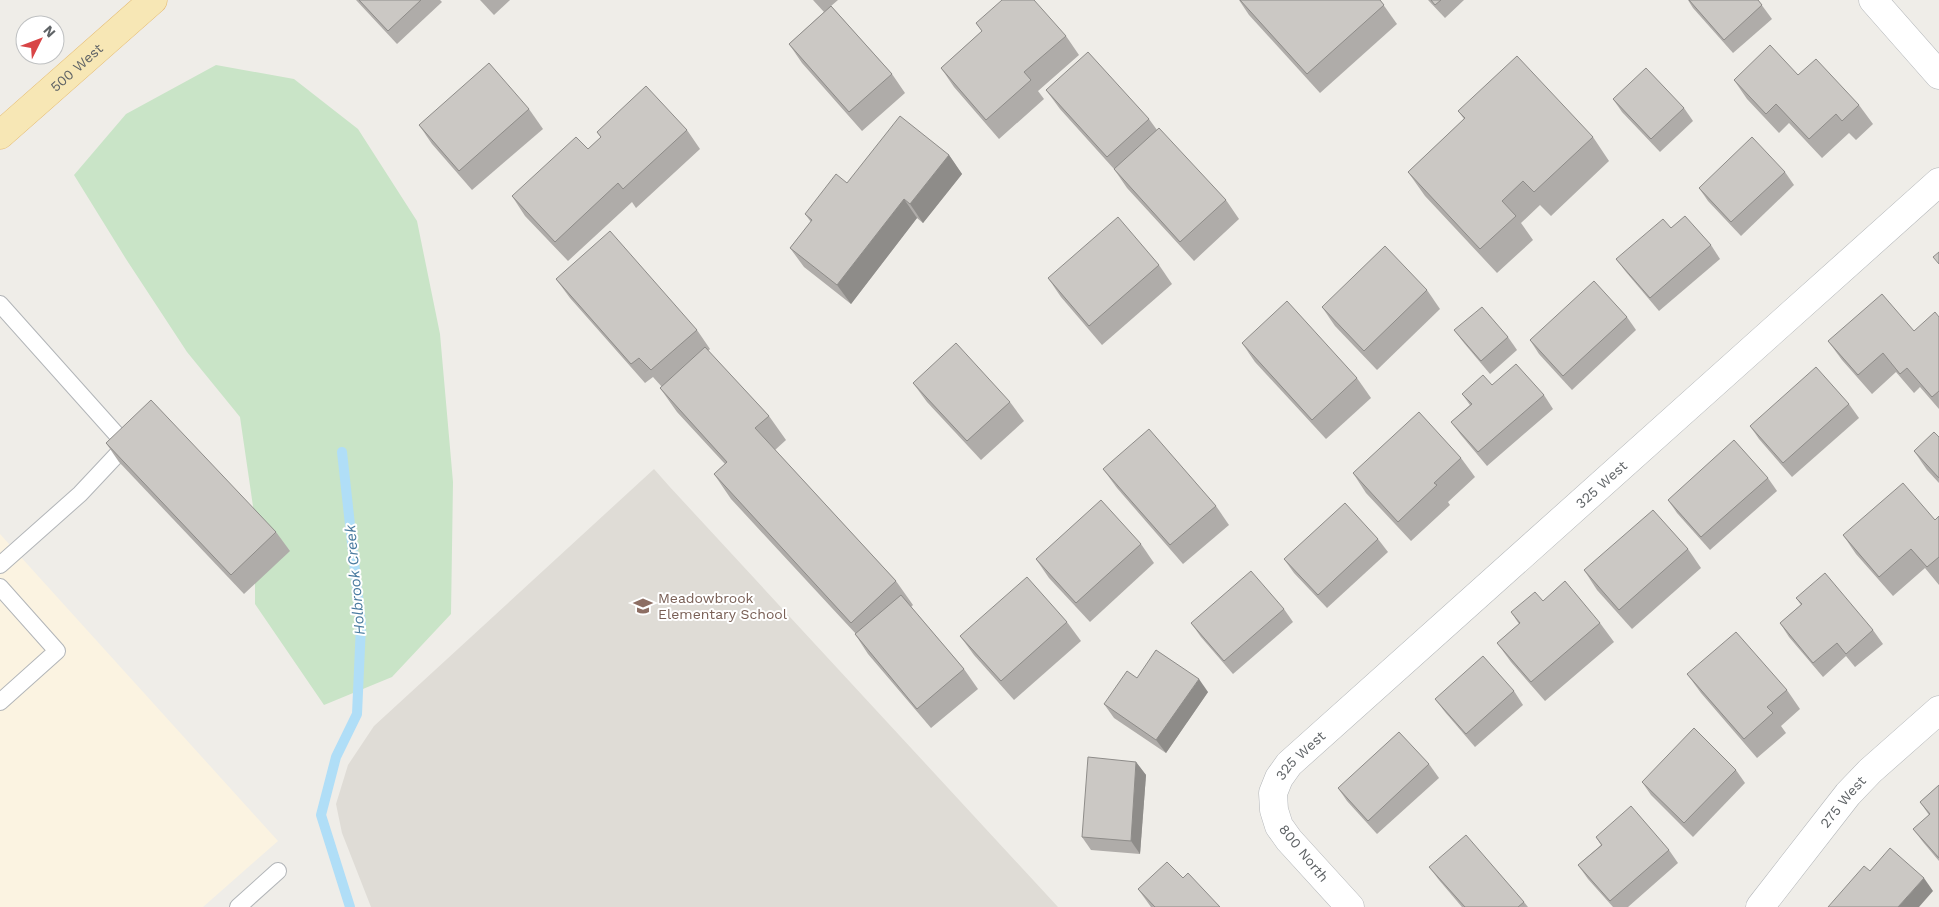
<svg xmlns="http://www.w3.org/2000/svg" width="1939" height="907" viewBox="0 0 1939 907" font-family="'Work Sans',sans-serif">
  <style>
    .commercial { fill: #fbf3e1 }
    .education { fill: #dfdcd6 }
    .green { fill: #c9e4c7 }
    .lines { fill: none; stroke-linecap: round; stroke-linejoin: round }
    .stream { stroke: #b0def7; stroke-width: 10 }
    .lane-casing { stroke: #b2b5b8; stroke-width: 18 }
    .street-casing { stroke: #b2b5b8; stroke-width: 29 }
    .secondary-casing { stroke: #b2b5b8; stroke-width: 29 }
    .primary-casing { stroke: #e4b86c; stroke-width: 29 }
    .lane { stroke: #fff; stroke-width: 16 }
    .street { stroke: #fff; stroke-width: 28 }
    .secondary { stroke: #fff; stroke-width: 28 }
    .primary { stroke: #f7e7b5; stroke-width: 28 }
    .wall { fill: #afaca9 }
    .shaded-wall { fill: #8e8c89 }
    .building { fill: #cbc8c4; stroke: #8e8c89 }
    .labels { text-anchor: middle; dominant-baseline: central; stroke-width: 4; stroke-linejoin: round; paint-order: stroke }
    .street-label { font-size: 14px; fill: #5f6366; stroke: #fff }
    .education-label { font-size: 14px; fill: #785e54; stroke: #fff; text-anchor: start }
    .water-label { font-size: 15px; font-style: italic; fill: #4a7ba0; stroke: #fff }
  </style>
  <rect width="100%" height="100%" fill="#efede8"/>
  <polygon class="commercial" points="0,534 278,841 203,907 0,907"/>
  <polygon class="education" points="654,469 669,486 1058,907 371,907 342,833 336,804 348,765 374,726"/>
  <polygon class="green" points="216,65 294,79 358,129 417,221 440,334 453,482 451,614 392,677 324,705 255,604 255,520 240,417 187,352 126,259 74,175 126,114"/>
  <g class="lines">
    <polyline class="stream" points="342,452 361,625 357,714 336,757 321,815 350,907"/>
    <g class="lane-casing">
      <g id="lane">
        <polyline points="0,304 126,445 80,494 0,565"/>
        <polyline points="0,587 57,651 0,702"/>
        <polyline points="238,907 278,871"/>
      </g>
    </g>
    <g class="street-casing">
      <g id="street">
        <path id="s1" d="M1350,907L1289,840L1279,826L1274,810L1273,793L1279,778L1289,764L1939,182"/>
        <path id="s2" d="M1760,907L1848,794L1870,771L1939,710"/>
      </g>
    </g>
    <g class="secondary-casing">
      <polyline id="secondary" points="1873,0 1939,75"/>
    </g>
    <g class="primary-casing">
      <g id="primary">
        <path id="s3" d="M0,135L153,0"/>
      </g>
    </g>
    <use href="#lane" class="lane"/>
    <use href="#street" class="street"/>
    <use href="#secondary" class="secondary"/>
    <use href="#primary" class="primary"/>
  </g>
  <g class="wall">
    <polygon points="356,0 440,0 442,2 397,44"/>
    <polygon points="480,0 510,0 494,15"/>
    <polygon points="813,0 838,0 831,6 892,74 905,93 862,131 802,63 789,44 824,12"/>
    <polygon points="1239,0 1380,0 1397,24 1320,93 1249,15"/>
    <polygon points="1428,0 1464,0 1445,18"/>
    <polygon points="1688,0 1758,0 1772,19 1733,53 1693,8"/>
    <polygon points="976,23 1066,36 1079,55 1038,91 1044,99 999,139 954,87 941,68 982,31"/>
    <polygon points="1798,75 1859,105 1873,124 1856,140 1849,133 1822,158 1789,123 1779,133 1747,99 1734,80"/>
    <polygon points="1046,90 1149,119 1157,130 1226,200 1239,219 1194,261 1127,188 1114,169 1060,109"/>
    <polygon points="1613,99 1684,108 1693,121 1660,152 1622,112"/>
    <polygon points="529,109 543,129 472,190 432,144 419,125"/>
    <polygon points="1458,111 1593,137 1609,161 1551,216 1540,205 1521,223 1533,240 1497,273 1425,196 1408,172 1464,119"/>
    <polygon points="687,130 700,149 636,208 632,202 568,261 525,216 512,196 588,149 601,137 597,132"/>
    <polygon points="949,155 962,174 923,223 917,218 851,304 804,267 790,248 811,222 805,214 847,183"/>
    <polygon points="1785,172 1794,185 1741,236 1708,201 1699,188"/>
    <polygon points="1671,228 1711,245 1720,259 1659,311 1626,272 1616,259"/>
    <polygon points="1159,265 1172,284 1102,345 1061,297 1048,278"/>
    <polygon points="556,279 697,330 710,349 708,351 769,416 786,440 775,450 896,581 913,605 911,607 964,669 978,689 931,728 868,654 855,634 856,634 731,499 714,474 725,464 677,412 660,388 662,387 653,377 645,383 570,298"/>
    <polygon points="1427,290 1440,309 1377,370 1335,326 1322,307"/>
    <polygon points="1627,317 1636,330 1572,390 1539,354 1530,340"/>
    <polygon points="1939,317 1939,409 1920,387 1914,393 1896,372 1872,394 1842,360 1828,341 1914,331"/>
    <polygon points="1454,330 1508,337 1517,350 1490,374 1464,343"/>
    <polygon points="1242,343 1357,378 1371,398 1326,439 1255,362"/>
    <polygon points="913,383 1010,402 1024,421 981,460 927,402"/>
    <polygon points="1492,385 1544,395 1553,409 1487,466 1461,435 1451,422 1470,405 1462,394"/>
    <polygon points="1849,404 1859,418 1792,477 1759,439 1750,426"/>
    <polygon points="1939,437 1939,483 1927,470 1914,451"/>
    <polygon points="106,443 276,532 290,551 244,594 119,462"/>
    <polygon points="1461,458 1475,477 1448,502 1450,505 1411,541 1366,493 1353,473"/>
    <polygon points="1103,469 1216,506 1229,525 1183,564 1117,488"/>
    <polygon points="1768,478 1777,491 1710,550 1677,513 1668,500"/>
    <polygon points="1939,516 1939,585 1925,568 1893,596 1856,554 1843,535 1935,520"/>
    <polygon points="1378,539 1388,552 1327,608 1294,573 1284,559"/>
    <polygon points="1141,544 1154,563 1090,622 1049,578 1036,559"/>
    <polygon points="1688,549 1701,568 1632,629 1597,590 1584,570"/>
    <polygon points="1796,598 1873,630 1883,644 1855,667 1846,656 1823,677 1789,637 1780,623 1801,605"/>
    <polygon points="1543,601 1600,623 1614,642 1545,701 1511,662 1497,643 1519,624 1511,612"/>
    <polygon points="1284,609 1293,622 1233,674 1201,637 1191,623"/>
    <polygon points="1067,622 1081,641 1014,700 974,655 960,636"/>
    <polygon points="1687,674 1787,690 1800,709 1781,726 1786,733 1757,758 1701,693"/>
    <polygon points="1137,678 1208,692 1166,753 1114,718 1104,704"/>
    <polygon points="1514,691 1523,705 1475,747 1445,712 1435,699"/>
    <polygon points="1136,762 1146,775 1140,854 1091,850 1082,837"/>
    <polygon points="1429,764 1439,778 1377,834 1347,801 1338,788"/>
    <polygon points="1736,770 1745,783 1693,837 1651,795 1642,782"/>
    <polygon points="1939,785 1939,861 1923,842 1913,829 1929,815 1920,802"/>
    <polygon points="1596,837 1669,850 1678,863 1628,907 1613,907 1588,879 1578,865 1601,845"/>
    <polygon points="1429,867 1524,902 1528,907 1462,907 1439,880"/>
    <polygon points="1183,878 1220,907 1151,907 1138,889"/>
  </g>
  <g class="shaded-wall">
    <polygon points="949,155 962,174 923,223 910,204"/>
    <polygon points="904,199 917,218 851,304 837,285"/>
    <polygon points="1199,679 1208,692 1166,753 1156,740"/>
    <polygon points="1136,762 1146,775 1140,854 1131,841"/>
    <polygon points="1924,878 1933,891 1919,907 1898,907"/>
  </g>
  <g class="building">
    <polygon points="359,0 421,0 388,31"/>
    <polygon points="1002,0 1034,0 1066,36 1024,72 1031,80 986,120 941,68 982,31 976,23"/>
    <polygon points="1240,0 1380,0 1384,5 1307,74"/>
    <polygon points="1431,0 1441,0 1435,5"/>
    <polygon points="1689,0 1758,0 1762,5 1724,40"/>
    <polygon points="831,6 892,74 849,112 789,44"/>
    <polygon points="1770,45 1798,75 1816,59 1859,105 1842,121 1836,114 1809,139 1776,104 1766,114 1734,80"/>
    <polygon points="1088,52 1149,119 1107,157 1046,90"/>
    <polygon points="1517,56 1593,137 1534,192 1523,181 1502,201 1516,216 1480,249 1408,172 1465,118 1458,111"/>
    <polygon points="489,63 529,109 459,171 419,125"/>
    <polygon points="1646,68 1684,108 1651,139 1613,99"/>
    <polygon points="646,86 687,130 623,189 618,183 555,242 512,196 576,137 588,149 601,137 597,132"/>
    <polygon points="900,116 949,155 910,204 904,199 837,285 790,248 812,220 805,214 836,174 847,183"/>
    <polygon points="1159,128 1226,200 1180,242 1114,169"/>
    <polygon points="1752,137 1785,172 1731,222 1699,188"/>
    <polygon points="1685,216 1711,245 1650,298 1616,259 1663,219 1671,228"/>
    <polygon points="1118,217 1159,265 1089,326 1048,278"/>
    <polygon points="610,231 697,330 651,370 639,358 631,364 556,279"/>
    <polygon points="1385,246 1427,290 1364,351 1322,307"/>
    <polygon points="1939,252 1939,264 1933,257"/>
    <polygon points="1594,281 1627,317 1563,376 1530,340"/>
    <polygon points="1882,294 1914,331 1935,312 1939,317 1939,391 1932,397 1907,368 1900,374 1883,353 1858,375 1828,341"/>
    <polygon points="1287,301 1357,378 1312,420 1242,343"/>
    <polygon points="1482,307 1508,337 1481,361 1454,330"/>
    <polygon points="956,343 1010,402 967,441 913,383"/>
    <polygon points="705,347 769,416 755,428 896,581 851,623 714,474 727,462 660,388"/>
    <polygon points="1516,364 1544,395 1478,452 1451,422 1472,404 1462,394 1483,375 1492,385"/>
    <polygon points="1816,367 1849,404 1783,463 1750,426"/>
    <polygon points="151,400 276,532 231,575 106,443"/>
    <polygon points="1419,412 1461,458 1434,483 1437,485 1398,522 1353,473"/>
    <polygon points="1149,429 1216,506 1170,545 1103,469"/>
    <polygon points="1934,432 1939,437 1939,478 1914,451"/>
    <polygon points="1734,440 1768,478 1701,537 1668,500"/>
    <polygon points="1903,483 1935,520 1939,516 1939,557 1927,567 1911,549 1879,577 1843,535"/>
    <polygon points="1101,500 1141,544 1076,603 1036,559"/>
    <polygon points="1345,503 1378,539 1318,595 1284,559"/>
    <polygon points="1653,510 1688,549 1619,610 1584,570"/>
    <polygon points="1251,571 1284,609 1224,661 1191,623"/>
    <polygon points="1825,573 1873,630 1846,654 1837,643 1813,663 1780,623 1802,604 1796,598"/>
    <polygon points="1027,577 1067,622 1001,681 960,636"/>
    <polygon points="1565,581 1600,623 1531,682 1497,643 1520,623 1511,612 1535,592 1543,601"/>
    <polygon points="901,595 964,669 917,709 855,634"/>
    <polygon points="1736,632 1787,690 1767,707 1773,713 1744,739 1687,674"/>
    <polygon points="1156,650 1199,679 1156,740 1104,704 1127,671 1137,678"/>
    <polygon points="1483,656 1514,691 1466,734 1435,699"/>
    <polygon points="1694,728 1736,770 1684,823 1642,782"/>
    <polygon points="1399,732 1429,764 1368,821 1338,788"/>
    <polygon points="1088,757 1136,762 1131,841 1082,837"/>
    <polygon points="1939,785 1939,858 1913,829 1930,814 1920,802"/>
    <polygon points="1631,806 1669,850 1610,901 1578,865 1602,845 1596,837"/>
    <polygon points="1466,835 1524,902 1518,907 1465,907 1429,867"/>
    <polygon points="1890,848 1924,878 1898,907 1828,907 1864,866 1870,871"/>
    <polygon points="1167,862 1183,878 1188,873 1220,907 1155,907 1138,889"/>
  </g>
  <defs>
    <g id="school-bare" transform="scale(1.5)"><path d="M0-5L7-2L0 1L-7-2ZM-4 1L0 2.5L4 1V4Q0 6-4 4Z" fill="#8d6e63" stroke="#fff" stroke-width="2.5" paint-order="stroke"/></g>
  </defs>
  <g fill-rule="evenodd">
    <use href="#school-bare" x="643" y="606"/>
  </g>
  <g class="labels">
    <g class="street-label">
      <text stroke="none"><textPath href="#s3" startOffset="102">500 West</textPath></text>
      <text stroke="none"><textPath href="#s1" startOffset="594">325 West</textPath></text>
      <text stroke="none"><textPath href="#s1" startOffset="189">325 West</textPath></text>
      <text stroke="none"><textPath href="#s2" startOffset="134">275 West</textPath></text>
      <text transform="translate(1304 853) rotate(51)">800 North</text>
    </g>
    <g class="education-label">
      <text x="658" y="598">Meadowbrook<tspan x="658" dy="16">Elementary School</tspan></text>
    </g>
    <g class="water-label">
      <text transform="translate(355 580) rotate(-95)">Holbrook Creek</text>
    </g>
  </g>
  <g transform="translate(40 40) rotate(48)"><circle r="24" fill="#ffffff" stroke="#bfc1c2"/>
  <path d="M0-4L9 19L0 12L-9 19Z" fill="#d84546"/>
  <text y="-8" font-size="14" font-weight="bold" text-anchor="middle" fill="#5f6366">N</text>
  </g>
</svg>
